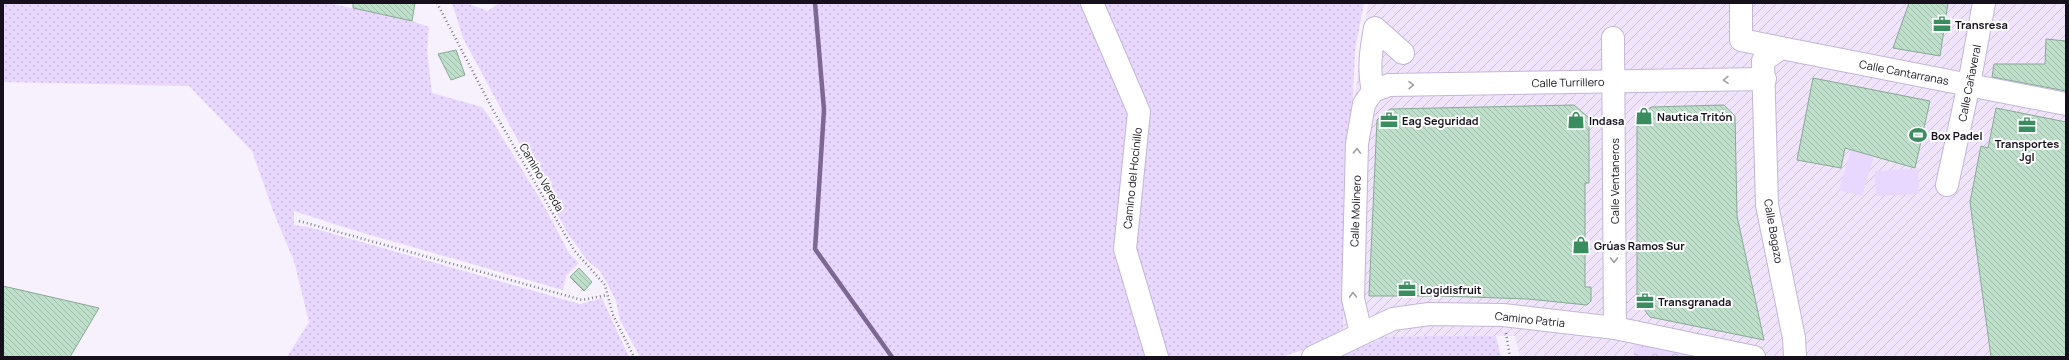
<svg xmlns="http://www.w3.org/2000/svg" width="2069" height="360" viewBox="0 0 2069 360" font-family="Manrope,sans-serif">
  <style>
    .industrial { fill: url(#industrial-furrows) }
    .grass { fill: url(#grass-dots) }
    .park { fill: url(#park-crowns) }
    .garden { fill: #e8d7ff }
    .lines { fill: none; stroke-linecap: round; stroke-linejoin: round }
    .stream { stroke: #7c6893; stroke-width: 4.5 }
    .building { fill: url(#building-back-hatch); stroke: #89a994 }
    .minor-casing { stroke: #c4b6d6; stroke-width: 24 }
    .path { stroke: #807b87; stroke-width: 2.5; stroke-dasharray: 1 3; stroke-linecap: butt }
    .minor { stroke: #fff; stroke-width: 22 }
    .oneway { stroke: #a19fa4 }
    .labels { text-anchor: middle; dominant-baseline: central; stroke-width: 4; stroke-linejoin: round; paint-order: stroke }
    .poi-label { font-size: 11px; font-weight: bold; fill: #15101b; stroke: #fff; text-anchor: start }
    .street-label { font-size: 11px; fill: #15101b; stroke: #fff }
  </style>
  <defs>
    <pattern id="industrial-furrows" width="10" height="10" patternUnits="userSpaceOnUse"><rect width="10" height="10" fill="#efe4fc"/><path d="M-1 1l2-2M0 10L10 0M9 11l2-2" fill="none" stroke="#ccc3d7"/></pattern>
    <pattern id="grass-dots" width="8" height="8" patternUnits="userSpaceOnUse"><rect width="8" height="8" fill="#e8d7ff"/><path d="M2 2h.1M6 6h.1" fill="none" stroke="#c6b8da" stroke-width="1.8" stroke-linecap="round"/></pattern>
    <pattern id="park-crowns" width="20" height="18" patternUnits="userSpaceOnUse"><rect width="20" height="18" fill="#e8d7ff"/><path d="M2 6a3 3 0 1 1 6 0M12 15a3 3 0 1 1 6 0" fill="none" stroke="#c6b8da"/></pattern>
    <pattern id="building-back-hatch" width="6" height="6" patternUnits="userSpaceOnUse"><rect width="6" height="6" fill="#bedfc9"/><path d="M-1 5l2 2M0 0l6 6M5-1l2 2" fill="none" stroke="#a2beac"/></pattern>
  </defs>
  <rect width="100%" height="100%" fill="#f7f1fe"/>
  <polygon class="industrial" points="1368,3 2066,3 2066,357 1723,357 1633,339 1634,357 1520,357 1515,336 1431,336 1386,337 1342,357 1355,93"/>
  <g class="grass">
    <polygon points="3,3 328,3 412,21 429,27 427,50 432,93 482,107 493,122 543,204 569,253 579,263 566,276 563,290 353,230 294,211 294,225 309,227 580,304 602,298 629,357 287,357 309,322 294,261 273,211 252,151 189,86 3,82"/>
    <polygon points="452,3 466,3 488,11 499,3 1084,3 1130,118 1121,205 1147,357 640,357 620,320 616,301 608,285 600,271 587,260 568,234 463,38"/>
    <polygon points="1099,3 1364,3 1355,50 1343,329 1336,337 1315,346 1281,357 1163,357 1130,248 1145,112"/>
    <polygon points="1431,336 1496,336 1501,357 1340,357 1386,337"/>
  </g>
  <polygon class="park" points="1633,338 1723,357 1634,357"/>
  <g class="garden">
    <polygon points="1851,150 1874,156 1862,196 1839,190"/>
    <polygon points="1918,169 1919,194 1876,196 1875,171"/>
  </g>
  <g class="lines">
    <polyline class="stream" points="815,3 824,110 815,249 892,357"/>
  </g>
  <g class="building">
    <polygon points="353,3 415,3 412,21 353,8"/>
    <polygon points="1909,3 1948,3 1940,56 1893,48"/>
    <polygon points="2046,39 2066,41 2066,91 1992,77 1994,64 2045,64"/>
    <polygon points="456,50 465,75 451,80 438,54"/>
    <polygon points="1813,78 1930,101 1915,168 1845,148 1841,168 1797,160"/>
    <polygon points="1574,105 1589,118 1589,183 1585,183 1585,287 1591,287 1591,301 1587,305 1528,299 1440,296 1369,296 1377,120 1390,109"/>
    <polygon points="1724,105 1735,116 1737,216 1764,340 1650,317 1637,300 1637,118 1651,107"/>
    <polygon points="1996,108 2066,122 2066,357 1991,357 1970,202 1981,146 1988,148"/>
    <polygon points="579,268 592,282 584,291 570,277"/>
    <polygon points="3,286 99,308 70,357 3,357"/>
  </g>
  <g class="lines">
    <g class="minor-casing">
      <g id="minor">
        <polyline points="1092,3 1139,112 1125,249 1157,357"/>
        <polyline points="1741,3 1741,40 1781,48"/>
        <polyline points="1613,38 1615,328"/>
        <polyline points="1373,91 1389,85 1765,79"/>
        <path d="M1373,91C1368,69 1371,50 1375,28L1403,53"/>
        <polyline points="1947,185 1969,84 1984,3"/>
        <polyline points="1361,333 1353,299 1357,144 1364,104 1373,91"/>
        <polyline points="1313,357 1393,319 1429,314 1503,315 1615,328 1754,357"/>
        <polyline points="1795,357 1794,338 1767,205 1763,61 1781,48 2066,104"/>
      </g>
    </g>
    <g class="path">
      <polyline points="437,3 494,112 574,250 605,285 613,315 634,357"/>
      <polyline points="299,221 582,300 607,295"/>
      <polyline points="1506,333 1510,357"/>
    </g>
    <use href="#minor" class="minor"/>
  </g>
  <defs><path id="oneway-chevron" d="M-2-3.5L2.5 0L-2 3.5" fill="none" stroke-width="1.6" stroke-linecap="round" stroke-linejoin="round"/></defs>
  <g class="oneway">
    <use href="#oneway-chevron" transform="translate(1726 80) rotate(179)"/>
    <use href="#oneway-chevron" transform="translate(1411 85) rotate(-1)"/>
    <use href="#oneway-chevron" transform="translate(1357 151) rotate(-88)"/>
    <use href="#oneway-chevron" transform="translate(1614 260) rotate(90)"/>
    <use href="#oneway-chevron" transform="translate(1353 295) rotate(-91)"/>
  </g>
  <defs>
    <g id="office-bare" transform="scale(1.38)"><path d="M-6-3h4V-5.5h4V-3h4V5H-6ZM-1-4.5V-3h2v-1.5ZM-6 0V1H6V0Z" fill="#3a8d5f" stroke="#fff" stroke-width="2.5" paint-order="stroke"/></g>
    <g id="shop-bare" transform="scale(1.38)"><path d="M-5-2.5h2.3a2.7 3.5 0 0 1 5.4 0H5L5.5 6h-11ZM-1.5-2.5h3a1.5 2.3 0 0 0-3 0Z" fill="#3a8d5f" stroke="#fff" stroke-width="2.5" paint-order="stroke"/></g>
    <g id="stadium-bare" transform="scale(1.38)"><path d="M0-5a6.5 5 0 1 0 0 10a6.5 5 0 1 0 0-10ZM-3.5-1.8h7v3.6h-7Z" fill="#3a8d5f" stroke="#fff" stroke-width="2.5" paint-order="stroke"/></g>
  </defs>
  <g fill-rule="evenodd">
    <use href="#office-bare" x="1942" y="24"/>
    <use href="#shop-bare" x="1644" y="116"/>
    <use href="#office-bare" x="1389" y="120"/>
    <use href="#shop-bare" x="1576" y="120"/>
    <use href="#office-bare" x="2027" y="125"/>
    <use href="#stadium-bare" x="1918" y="135"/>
    <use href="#shop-bare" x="1581" y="245"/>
    <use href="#office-bare" x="1407" y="289"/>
    <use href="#office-bare" x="1645" y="301"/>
  </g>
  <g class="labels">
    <g class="poi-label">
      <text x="1955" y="24">Transresa</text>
      <text x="1657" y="116">Nautica Tritón</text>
      <text x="1402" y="120">Eag Seguridad</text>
      <text x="1589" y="120">Indasa</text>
      <text x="1931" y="135">Box Padel</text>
      <text x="2027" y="143" text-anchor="middle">Transportes<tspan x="2027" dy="13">Jgl</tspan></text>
      <text x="1594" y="245">Grúas Ramos Sur</text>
      <text x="1420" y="289">Logidisfruit</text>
      <text x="1658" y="301">Transgranada</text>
    </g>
    <g class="street-label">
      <text transform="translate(1904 72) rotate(11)">Calle Cantarranas</text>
      <text transform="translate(1568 82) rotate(-1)">Calle Turrillero</text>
      <text transform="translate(1969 83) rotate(-79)">Calle Cañaveral</text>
      <text transform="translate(542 177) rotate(60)">Camino Vereda</text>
      <text transform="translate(1132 178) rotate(-84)">Camino del Hocinillo</text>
      <text transform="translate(1614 181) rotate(-90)">Calle Ventaneros</text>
      <text transform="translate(1355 211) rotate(-88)">Calle Molinero</text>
      <text transform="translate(1774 231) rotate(80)">Calle Bagazo</text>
      <text transform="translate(1530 319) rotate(6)">Camino Patria</text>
    </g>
  </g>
  <rect width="2069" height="360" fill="none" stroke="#15101b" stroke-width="8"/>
</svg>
